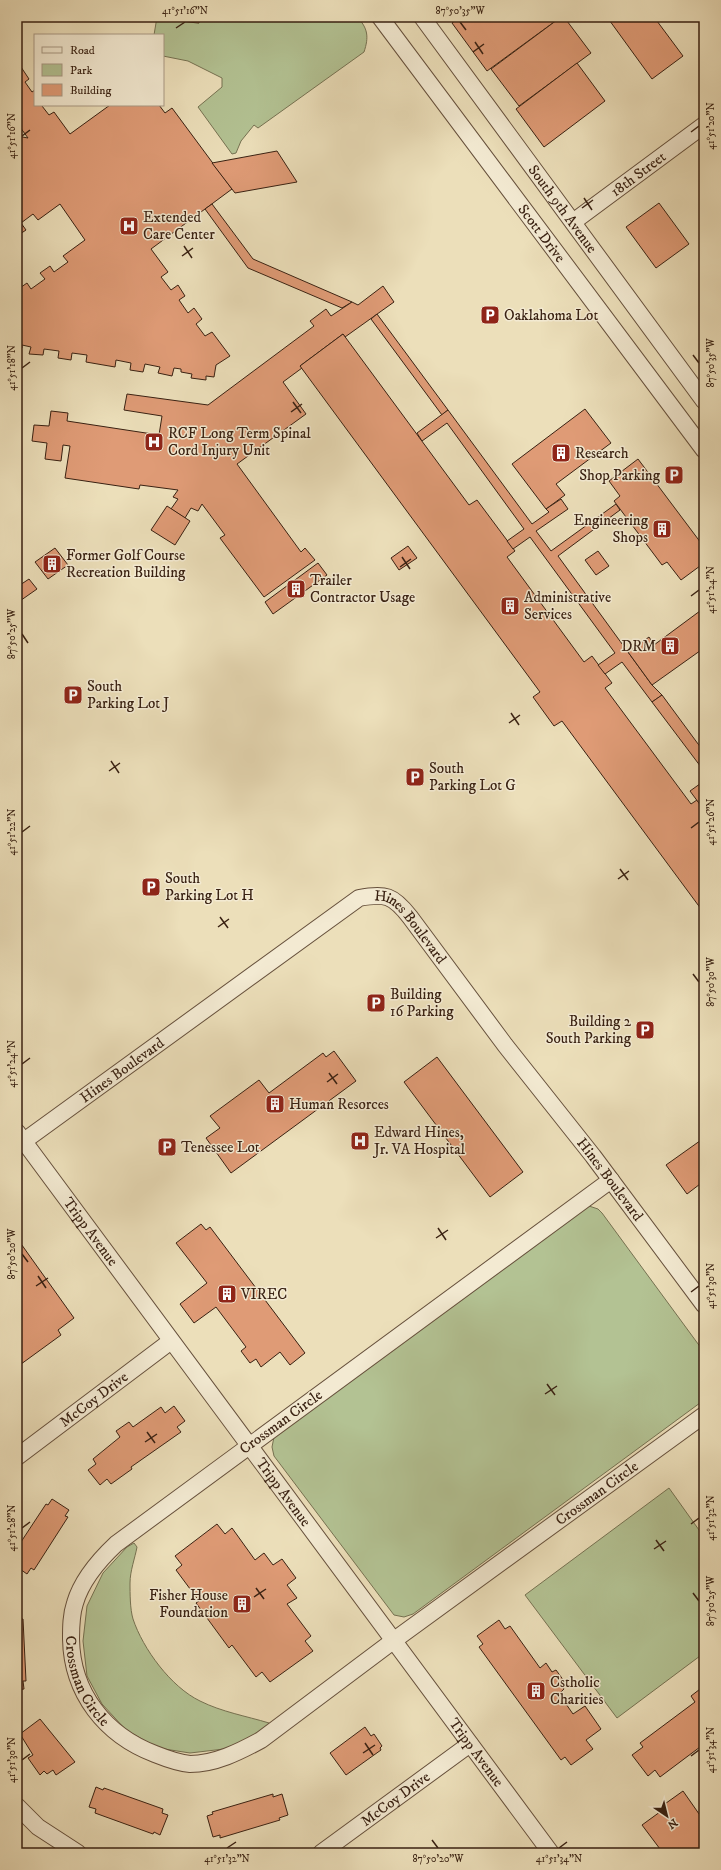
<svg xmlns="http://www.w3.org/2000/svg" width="721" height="1870" viewBox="0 0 721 1870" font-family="'IM FELL DW Pica',serif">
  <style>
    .green { fill: #b3c293; stroke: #767252 }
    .building { fill: #df9b76; stroke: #392112 }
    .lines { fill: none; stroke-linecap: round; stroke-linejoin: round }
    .street-casing { stroke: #66503c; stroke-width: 18 }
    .street { stroke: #f3ead2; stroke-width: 16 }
    .ticks { fill: none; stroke: #392112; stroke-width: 1.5 }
    .labels { text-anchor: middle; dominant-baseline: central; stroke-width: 3; stroke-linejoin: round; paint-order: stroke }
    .street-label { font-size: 15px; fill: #392112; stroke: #f3ead2 }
    .poi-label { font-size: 15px; fill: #392112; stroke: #f3ead2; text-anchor: start }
    .neatline { fill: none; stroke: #392112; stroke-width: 1.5 }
    .ticks-label { font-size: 10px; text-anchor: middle; fill: #392112 }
  </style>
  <rect width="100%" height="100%" fill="#ecdfba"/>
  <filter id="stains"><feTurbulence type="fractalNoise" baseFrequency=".005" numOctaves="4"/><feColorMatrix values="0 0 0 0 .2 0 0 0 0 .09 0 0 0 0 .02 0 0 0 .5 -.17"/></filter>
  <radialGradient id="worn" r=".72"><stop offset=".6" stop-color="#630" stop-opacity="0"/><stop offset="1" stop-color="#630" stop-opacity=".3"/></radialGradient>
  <g class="green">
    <path d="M157,17H357C368,28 369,37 364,52L258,128L254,125L241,141L236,153L232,154L198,107L222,87V78L188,61L163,56V35H154Z"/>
    <polygon points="589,1206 598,1209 602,1213 704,1352 704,1400 413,1614 404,1617 394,1615 274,1456 272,1447 274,1437 585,1207"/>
    <polygon points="669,1488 704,1537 704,1653 617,1718 525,1595"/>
    <path d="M134,1543L137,1547C135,1558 130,1571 130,1583C130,1593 130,1609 133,1619C143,1649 171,1687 200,1701C222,1712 246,1716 269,1723V1727L245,1743L224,1749L190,1753L158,1748L126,1730L102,1704L87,1676L83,1641L87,1606L103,1573L127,1547Z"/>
  </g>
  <g class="building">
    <polygon points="166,17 200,17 199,23 165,20"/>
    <polygon points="460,17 561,17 487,71 452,23"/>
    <polygon points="561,17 564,17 591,53 519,106 491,69"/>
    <polygon points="607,17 654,17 683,56 652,79"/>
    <polygon points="577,63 605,101 544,147 516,109"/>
    <polygon points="21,67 29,79 25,82 32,92 35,90 35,105 43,105 42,106 49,115 54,112 70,134 110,105 159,105 165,113 172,108 232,189 151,249 168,272 161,277 171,290 178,285 185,296 179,300 188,313 194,308 202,319 196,324 205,336 212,332 230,356 216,365 214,377 206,376 206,380 191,378 192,374 181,372 181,369 174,368 172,376 158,373 160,367 145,364 143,372 130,370 131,363 116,360 115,367 86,362 87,355 72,353 71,360 58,358 59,351 44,349 43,355 29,354 31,347 22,345 22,348 17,347 17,299 21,296 17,290 27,283 31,289 45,279 40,273 50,266 54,272 68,262 63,256 85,240 60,204 38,220 33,214 21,223 26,230 17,236 17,196 19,195 17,194 17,136 28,138 17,123 17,69"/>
    <polygon points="277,151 297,182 235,193 212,163"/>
    <polygon points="659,203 689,244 656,268 626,227"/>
    <polygon points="212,204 253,259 352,302 342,308 248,268 205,209"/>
    <polygon points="383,286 394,302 345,337 343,334 300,366 302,368 283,382 306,414 237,464 301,552 305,548 315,560 264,597 220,538 225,535 202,504 198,511 191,508 185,518 171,509 178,499 173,497 178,490 140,485 139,489 65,478 70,446 63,445 61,461 45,459 47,443 32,441 34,425 49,426 51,411 68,413 67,421 159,435 162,416 124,410 127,394 208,405 314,326 310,321 326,309 331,316 352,302 358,305"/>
    <polygon points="377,314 448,410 442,415 371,319"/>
    <polygon points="343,334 469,505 477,500 515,551 507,557 584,662 592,656 612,683 605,688 691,804 697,800 704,810 704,913 562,721 554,726 533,697 540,692 300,366"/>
    <polygon points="585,409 611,443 556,484 565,495 546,509 512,464"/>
    <polygon points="448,410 532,524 549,512 546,509 561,499 568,509 536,531 551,551 616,504 620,510 558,556 652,685 662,695 652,702 622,662 605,674 598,665 615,653 530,537 513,549 507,541 524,529 447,423 422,441 417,433"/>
    <polygon points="638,459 704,547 704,563 681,580 667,562 662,565 614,501 620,496 609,481"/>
    <polygon points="167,506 190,521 175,545 151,530"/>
    <polygon points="408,546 417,558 399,570 391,558"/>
    <polygon points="55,548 68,565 48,579 35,562"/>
    <polygon points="598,551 609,566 596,575 585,560"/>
    <polygon points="318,563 327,575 273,614 265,602"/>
    <polygon points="29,579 37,589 17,603 17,587"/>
    <polygon points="704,608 704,648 652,685 628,652 649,637 654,645"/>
    <polygon points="662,695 704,752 704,771 652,702"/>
    <polygon points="704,781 704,810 690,791"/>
    <polygon points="334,1051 356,1081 231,1173 206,1138 220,1128 210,1116 259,1080 269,1093 323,1053 326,1057"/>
    <polygon points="437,1057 523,1172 490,1197 404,1082"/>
    <polygon points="704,1138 704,1181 687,1194 666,1165"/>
    <polygon points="201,1224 206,1230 210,1227 305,1353 290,1365 280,1352 261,1367 256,1359 250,1363 241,1351 246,1347 216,1307 194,1323 180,1304 207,1283 176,1243"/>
    <polygon points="19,1241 74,1318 58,1330 61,1335 17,1367 17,1243"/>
    <polygon points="174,1406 185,1421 177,1427 181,1432 131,1467 132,1469 111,1484 107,1479 100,1485 88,1470 96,1464 93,1459 120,1437 116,1431 129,1422 133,1427 161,1407 165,1413"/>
    <polygon points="52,1499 69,1510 65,1516 68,1517 34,1570 31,1568 27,1574 17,1567 17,1548 46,1504 48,1505"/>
    <polygon points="217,1524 225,1534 232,1528 255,1560 264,1553 273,1565 282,1559 296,1578 287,1585 297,1598 287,1604 311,1636 305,1641 313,1651 270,1682 262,1672 256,1677 232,1645 229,1648 196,1603 199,1601 176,1570 182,1565 175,1556"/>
    <polygon points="19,1610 20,1619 23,1619 26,1681 23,1681 24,1689 17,1690 17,1611"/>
    <polygon points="499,1620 505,1629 510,1626 540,1668 546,1663 552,1672 556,1670 564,1681 560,1683 564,1689 559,1694 573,1714 585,1706 601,1729 586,1740 593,1749 571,1765 565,1757 561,1760 479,1647 483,1644 477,1636"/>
    <polygon points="704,1686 704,1744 660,1777 655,1770 648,1776 632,1755 643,1747 640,1743 695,1702 691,1696"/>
    <polygon points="40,1719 75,1762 56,1775 53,1770 47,1774 44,1771 40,1775 28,1758 33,1755 20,1734"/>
    <polygon points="365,1727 371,1736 374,1734 382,1746 380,1748 381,1750 346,1775 330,1753"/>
    <polygon points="96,1787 103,1790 104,1788 163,1809 162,1813 168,1815 160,1835 154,1832 153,1834 95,1813 96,1809 89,1807"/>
    <polygon points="683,1791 704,1821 704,1853 663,1853 642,1825 664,1809 662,1806"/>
    <polygon points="273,1794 273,1797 282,1794 288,1815 279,1818 280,1820 220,1838 220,1835 213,1837 207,1816 213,1814 212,1812"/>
  </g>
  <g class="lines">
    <g class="street-casing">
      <g id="street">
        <path id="s1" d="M380,17L704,450"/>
        <path id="s2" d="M422,17L704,401"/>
        <path id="s3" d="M573,222L704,125"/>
        <path id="s4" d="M17,1132L551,1853"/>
        <path id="s5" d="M24,1141L359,898C385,893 393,895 410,917L505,1045L593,1156L704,1305"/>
        <path id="s6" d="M611,1180L116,1544C99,1560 82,1579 75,1603C71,1615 71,1627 71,1639C72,1693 105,1735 155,1754C165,1758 178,1763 190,1764C215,1764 239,1752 261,1740L393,1641L704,1415"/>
        <path id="s7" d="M17,1457L171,1341"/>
        <polyline points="17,1806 38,1827 78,1853"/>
        <path id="s8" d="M321,1853L470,1744"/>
      </g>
    </g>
    <use href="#street" class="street"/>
  </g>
  <path class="ticks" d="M460,22L466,30M176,28L185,22M475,42L483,54M473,52L484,44M691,132L699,126M22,136L30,130M584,198L592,210M582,208L593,200M184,246L192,258M182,256L193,248M693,355L699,363M22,368L30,362M293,402L301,413M291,412L302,404M402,557L410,569M400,567L411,559M691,596L699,590M22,634L28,643M511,713L519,725M509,723L520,715M111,761L119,773M109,771L120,763M691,828L699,822M22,832L30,826M620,869L628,880M618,879L629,871M220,917L228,928M218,927L229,919M693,974L699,982M22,1064L30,1058M329,1073L337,1084M327,1082L338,1074M438,1228L446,1240M436,1238L448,1230M22,1254L28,1262M38,1276L46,1288M36,1286L48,1278M691,1292L699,1286M547,1384L555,1395M545,1394L557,1386M147,1432L155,1443M145,1442L157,1434M691,1524L699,1518M22,1528L30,1522M656,1540L664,1551M654,1549L666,1541M256,1588L264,1599M693,1593L699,1601M254,1597L266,1589M365,1743L373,1755M363,1753L375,1745M691,1756L699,1750M22,1760L30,1754M432,1840L438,1848M227,1848L236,1842M559,1848L567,1842"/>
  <defs>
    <g id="hospital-square" transform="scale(1)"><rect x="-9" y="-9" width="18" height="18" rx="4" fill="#8f2418" stroke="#f3ead2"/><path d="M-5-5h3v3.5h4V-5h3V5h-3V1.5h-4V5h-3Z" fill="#fff"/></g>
    <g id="parking-square" transform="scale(1)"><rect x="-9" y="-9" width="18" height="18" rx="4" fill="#8f2418" stroke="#f3ead2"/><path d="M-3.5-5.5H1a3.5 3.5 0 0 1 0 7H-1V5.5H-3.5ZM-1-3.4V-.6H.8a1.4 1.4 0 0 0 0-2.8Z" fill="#fff"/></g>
    <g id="building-square" transform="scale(1)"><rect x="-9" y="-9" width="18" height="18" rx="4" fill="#8f2418" stroke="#f3ead2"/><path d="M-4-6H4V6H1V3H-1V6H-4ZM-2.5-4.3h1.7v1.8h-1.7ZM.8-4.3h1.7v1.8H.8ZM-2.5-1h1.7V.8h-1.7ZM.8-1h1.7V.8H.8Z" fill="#fff"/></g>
  </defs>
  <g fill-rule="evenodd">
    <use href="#hospital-square" x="129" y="226"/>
    <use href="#parking-square" x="490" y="315"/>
    <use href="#hospital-square" x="154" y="442"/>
    <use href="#building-square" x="561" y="453"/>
    <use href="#parking-square" x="674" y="475"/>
    <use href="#building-square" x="662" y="529"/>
    <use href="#building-square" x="52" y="564"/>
    <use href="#building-square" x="296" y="589"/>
    <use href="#building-square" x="510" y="606"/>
    <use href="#building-square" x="670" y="646"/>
    <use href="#parking-square" x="73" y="695"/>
    <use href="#parking-square" x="415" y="777"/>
    <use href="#parking-square" x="151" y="887"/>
    <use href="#parking-square" x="376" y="1003"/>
    <use href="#parking-square" x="645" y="1030"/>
    <use href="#building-square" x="275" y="1104"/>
    <use href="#hospital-square" x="360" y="1141"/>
    <use href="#parking-square" x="167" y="1147"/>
    <use href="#building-square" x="227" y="1294"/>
    <use href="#building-square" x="242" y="1604"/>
    <use href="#building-square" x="536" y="1691"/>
  </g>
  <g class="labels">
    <g class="street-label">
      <text stroke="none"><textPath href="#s3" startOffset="81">18th Street</textPath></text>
      <text stroke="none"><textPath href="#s2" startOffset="238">South 9th Avenue</textPath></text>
      <text stroke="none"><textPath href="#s1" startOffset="270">Scott Drive</textPath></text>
      <text stroke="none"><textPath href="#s5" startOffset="479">Hines Boulevard</textPath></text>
      <text stroke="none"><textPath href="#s5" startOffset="121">Hines Boulevard</textPath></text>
      <text stroke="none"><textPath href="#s5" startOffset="803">Hines Boulevard</textPath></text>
      <text stroke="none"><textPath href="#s4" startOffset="124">Tripp Avenue</textPath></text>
      <text stroke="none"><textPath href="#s7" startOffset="96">McCoy Drive</textPath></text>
      <text transform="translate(281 1422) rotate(-36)">Crossman Circle</text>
      <text stroke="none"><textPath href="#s4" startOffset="448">Tripp Avenue</textPath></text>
      <text stroke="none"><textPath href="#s6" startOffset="1404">Crossman Circle</textPath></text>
      <text stroke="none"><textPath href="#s6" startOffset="769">Crossman Circle</textPath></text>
      <text stroke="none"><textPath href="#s4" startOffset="772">Tripp Avenue</textPath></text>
      <text stroke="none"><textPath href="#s8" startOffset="92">McCoy Drive</textPath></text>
    </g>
    <g class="poi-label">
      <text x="143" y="217">Extended<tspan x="143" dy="17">Care Center</tspan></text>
      <text x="504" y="315">Oaklahoma Lot</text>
      <text x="168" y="433">RCF Long Term Spinal<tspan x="168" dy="17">Cord Injury Unit</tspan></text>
      <text x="575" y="453">Research</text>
      <text x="660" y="475" text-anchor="end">Shop Parking</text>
      <text x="648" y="520" text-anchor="end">Engineering<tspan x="648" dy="17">Shops</tspan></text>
      <text x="66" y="555">Former Golf Course<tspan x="66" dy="17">Recreation Building</tspan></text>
      <text x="310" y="580">Trailer<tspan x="310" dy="17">Contractor Usage</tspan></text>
      <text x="524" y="597">Administrative<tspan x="524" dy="17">Services</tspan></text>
      <text x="656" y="646" text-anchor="end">DRM</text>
      <text x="87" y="686">South<tspan x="87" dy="17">Parking Lot J</tspan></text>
      <text x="429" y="768">South<tspan x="429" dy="17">Parking Lot G</tspan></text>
      <text x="165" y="878">South<tspan x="165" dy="17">Parking Lot H</tspan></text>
      <text x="390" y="994">Building<tspan x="390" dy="17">16 Parking</tspan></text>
      <text x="631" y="1021" text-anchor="end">Building 2<tspan x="631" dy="17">South Parking</tspan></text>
      <text x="289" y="1104">Human Resorces</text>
      <text x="374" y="1132">Edward Hines,<tspan x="374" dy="17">Jr. VA Hospital</tspan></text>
      <text x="181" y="1147">Tenessee Lot</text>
      <text x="241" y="1294">VIREC</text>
      <text x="228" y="1595" text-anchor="end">Fisher House<tspan x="228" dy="17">Foundation</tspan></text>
      <text x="550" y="1682">Cstholic<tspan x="550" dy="17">Charities</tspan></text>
    </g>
  </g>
  <rect width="721" height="1870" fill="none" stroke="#ecdfba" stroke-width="44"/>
  <rect x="34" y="34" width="130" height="72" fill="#f3ead2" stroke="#a99a85"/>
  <rect x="42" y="47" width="20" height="6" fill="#f3ead2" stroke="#a99a85"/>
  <text x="70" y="54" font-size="12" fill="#392112">Road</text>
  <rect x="42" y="64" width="20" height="12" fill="#b3c293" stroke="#a99a85"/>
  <text x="70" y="74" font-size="12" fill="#392112">Park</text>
  <rect x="42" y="84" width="20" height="12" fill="#df9b76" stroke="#a99a85"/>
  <text x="70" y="94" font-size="12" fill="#392112">Building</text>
  <g transform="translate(667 1816) rotate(145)" stroke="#f3ead2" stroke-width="3" paint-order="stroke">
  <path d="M0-3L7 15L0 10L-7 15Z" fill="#392112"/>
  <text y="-6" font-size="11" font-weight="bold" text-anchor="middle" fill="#392112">N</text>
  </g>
  <rect x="22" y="22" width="677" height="1826" class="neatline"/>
  <g class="ticks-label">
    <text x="185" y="14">41°51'16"N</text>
    <text x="460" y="14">87°50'35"W</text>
    <text transform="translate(710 126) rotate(-90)" y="4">41°51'20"N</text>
    <text transform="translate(11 136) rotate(-90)" y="4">41°51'16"N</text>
    <text transform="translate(710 363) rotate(-90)" y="4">87°50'35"W</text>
    <text transform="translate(11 368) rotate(-90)" y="4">41°51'18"N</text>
    <text transform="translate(710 590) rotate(-90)" y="4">41°51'24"N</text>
    <text transform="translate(11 634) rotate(-90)" y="4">87°50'25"W</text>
    <text transform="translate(710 822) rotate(-90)" y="4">41°51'26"N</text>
    <text transform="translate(11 832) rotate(-90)" y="4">41°51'22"N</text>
    <text transform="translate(710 982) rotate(-90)" y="4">87°50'30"W</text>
    <text transform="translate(11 1064) rotate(-90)" y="4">41°51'24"N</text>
    <text transform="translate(11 1254) rotate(-90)" y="4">87°50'20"W</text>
    <text transform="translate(710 1286) rotate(-90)" y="4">41°51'30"N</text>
    <text transform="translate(710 1518) rotate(-90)" y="4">41°51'32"N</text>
    <text transform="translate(11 1528) rotate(-90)" y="4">41°51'28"N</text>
    <text transform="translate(710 1601) rotate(-90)" y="4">87°50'25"W</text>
    <text transform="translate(710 1750) rotate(-90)" y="4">41°51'34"N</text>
    <text transform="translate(11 1760) rotate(-90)" y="4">41°51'30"N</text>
    <text x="227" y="1862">41°51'32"N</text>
    <text x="438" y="1862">87°50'20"W</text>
    <text x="559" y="1862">41°51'34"N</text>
  </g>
  <rect width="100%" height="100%" filter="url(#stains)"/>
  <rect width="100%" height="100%" fill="url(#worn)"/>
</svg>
